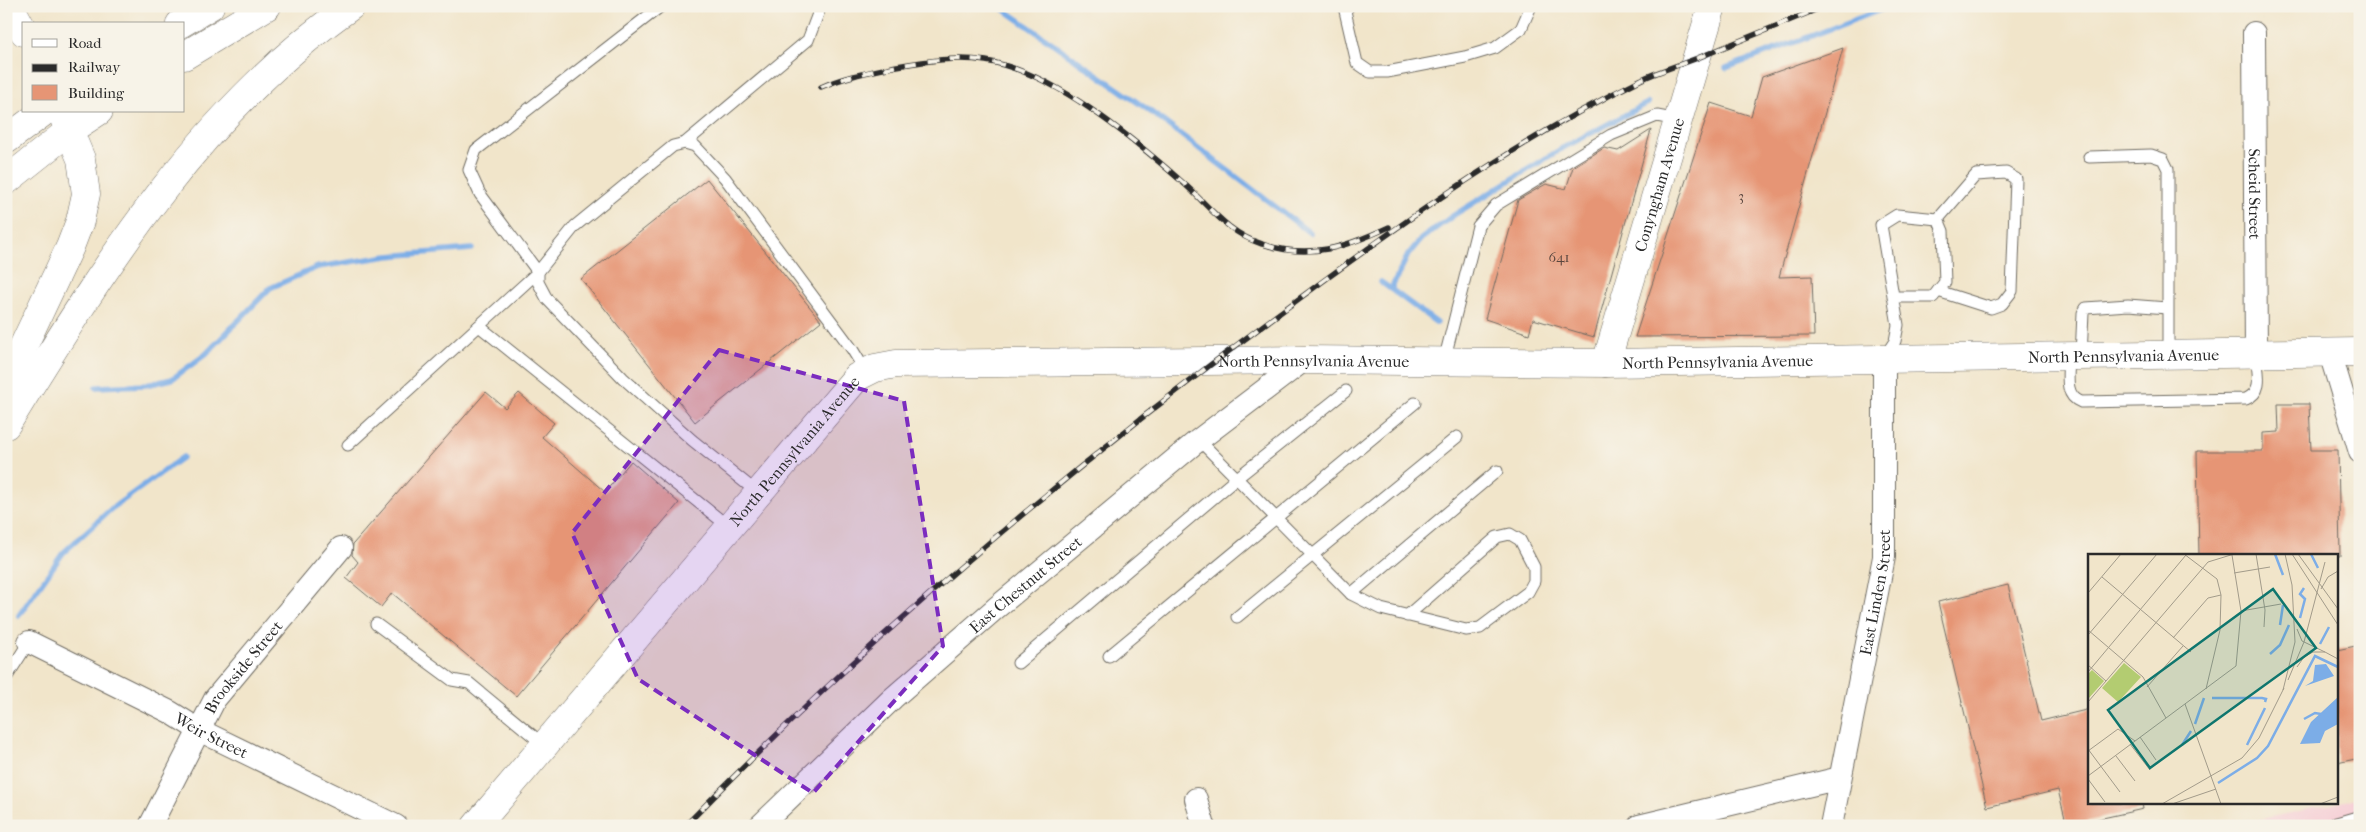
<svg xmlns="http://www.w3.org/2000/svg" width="2366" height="832" viewBox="0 0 2366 832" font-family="'IM FELL French Canon',serif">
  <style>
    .built { fill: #f6cfd6 }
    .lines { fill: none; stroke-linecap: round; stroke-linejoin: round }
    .stream { stroke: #7cade7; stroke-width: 5.5 }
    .building { fill: #e69575 }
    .lane-casing { stroke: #706c63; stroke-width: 13 }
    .street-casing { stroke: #706c63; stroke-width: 24 }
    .secondary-casing { stroke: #706c63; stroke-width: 29 }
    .primary-casing { stroke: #706c63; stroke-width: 29 }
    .highway-casing { stroke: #706c63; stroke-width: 29 }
    .lane { stroke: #fff; stroke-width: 11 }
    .street { stroke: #fff; stroke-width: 22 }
    .secondary { stroke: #fff; stroke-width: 28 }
    .primary { stroke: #fff; stroke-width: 28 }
    .highway { stroke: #fff; stroke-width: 28 }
    .rail-casing { stroke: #2b2b2b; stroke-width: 5.5 }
    .rail { stroke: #f7f3e8; stroke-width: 4; stroke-dasharray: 11; stroke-linecap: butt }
    .marked { fill: #7b2cbf; fill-opacity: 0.2; stroke: #7b2cbf; stroke-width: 4; stroke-dasharray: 10 6; stroke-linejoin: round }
    .labels { text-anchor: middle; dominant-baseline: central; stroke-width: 4.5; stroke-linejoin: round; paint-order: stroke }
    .number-label { font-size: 14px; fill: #5a463e }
    .street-label { font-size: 16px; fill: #2b2b2b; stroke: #f7f3e8 }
    .inset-river { fill: none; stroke: #7cade7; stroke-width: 2.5 }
    .inset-road { fill: none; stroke: #a29b8a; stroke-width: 1 }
    .view { fill: #0f766e; fill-opacity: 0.15; stroke: #0f766e; stroke-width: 2.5 }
    .inset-edge { fill: none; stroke: #2b2b2b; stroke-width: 2.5 }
  </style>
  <rect width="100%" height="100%" fill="#f7f3e8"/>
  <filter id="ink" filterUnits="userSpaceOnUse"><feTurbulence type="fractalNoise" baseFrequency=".02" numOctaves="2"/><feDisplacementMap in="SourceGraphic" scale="10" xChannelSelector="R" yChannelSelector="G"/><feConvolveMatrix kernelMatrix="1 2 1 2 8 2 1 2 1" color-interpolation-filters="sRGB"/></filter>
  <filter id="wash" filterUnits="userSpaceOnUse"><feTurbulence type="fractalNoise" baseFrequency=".0096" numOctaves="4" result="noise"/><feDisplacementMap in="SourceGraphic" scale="20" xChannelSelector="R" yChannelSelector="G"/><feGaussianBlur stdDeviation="1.12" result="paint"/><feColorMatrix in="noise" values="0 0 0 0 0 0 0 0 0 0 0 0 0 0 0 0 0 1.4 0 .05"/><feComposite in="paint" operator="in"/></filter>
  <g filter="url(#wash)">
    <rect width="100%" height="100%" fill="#f1e5ca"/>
    <polygon class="built" points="2360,797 2360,826 2228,826 2337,803"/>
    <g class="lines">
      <g class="stream">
        <polyline points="999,6 1147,109 1310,233"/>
        <polyline points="1726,68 1891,6"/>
        <polyline points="1381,282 1437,323"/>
        <polyline points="1391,289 1408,255 1421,239 1454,215 1561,149 1648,103"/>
        <polyline points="96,387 146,385 172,379 206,354 270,288 318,267 388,256 472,249"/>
        <polyline points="19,615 63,553 111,509 183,457"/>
      </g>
    </g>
    <g id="blocks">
      <g class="building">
        <polygon points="1843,48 1779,277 1812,276 1814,336 1635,337 1711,103 1751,116 1762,77"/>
        <polygon points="1651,130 1594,337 1533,319 1529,334 1485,319 1518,200 1546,184 1566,189 1573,167 1604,148 1618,151"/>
        <polygon points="707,179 821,321 695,422 581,279"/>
        <polygon points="486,392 505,408 519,393 554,423 542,437 605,492 631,461 679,503 516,696 392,593 381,607 346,578 358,562 352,555 353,544"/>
        <polygon points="2278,404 2309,404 2311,450 2338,450 2340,556 2199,556 2197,451 2263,451 2263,433 2279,432"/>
        <polygon points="2008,585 2041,721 2090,709 2090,803 2142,803 2143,809 2067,826 2058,790 1987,807 1938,602"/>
        <polygon points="2360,645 2360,758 2337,763 2337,650"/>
      </g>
    </g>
  </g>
  <g filter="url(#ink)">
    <use href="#blocks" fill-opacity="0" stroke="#706c63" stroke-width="1"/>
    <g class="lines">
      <g class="lane-casing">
        <g id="lane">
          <polyline points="1349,6 1345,11 1357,63 1370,72 1387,72 1465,57 1495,48 1521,29 1531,6"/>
          <polyline points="685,143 808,40 819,11 815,6"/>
          <polyline points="2089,157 2151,155 2163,159 2168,169 2168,355"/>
          <polyline points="1938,219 1976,175 2006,173 2016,179 2012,291 2002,304 1991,308 1938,291"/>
          <polyline points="479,326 729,527"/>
          <polyline points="1885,356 1895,341 1898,325 1881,225 1897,215 1938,219 1943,231 1945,282 1933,297 1893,297"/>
          <path d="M2069,356C2069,372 2063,396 2081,402L2246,399C2265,391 2257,372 2256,354"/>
          <polyline points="2081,356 2083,313 2086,308 2128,305 2167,308"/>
          <polyline points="1444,361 1478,226 1496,205 1611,135 1657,116 1678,120"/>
          <polyline points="1199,440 1351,594 1381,609 1466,630 1480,628 1528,592 1534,581 1534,567 1520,540 1510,534 1497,537 1407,616"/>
          <polyline points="348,445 538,272 480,194 469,170 476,150 661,6"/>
          <polyline points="758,493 692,440 623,378 547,299 538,282 538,272 575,226 673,146 685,143 695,146 725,178 852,349 866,372"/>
          <polyline points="1351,594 1497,471"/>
          <polyline points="1237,617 1457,437"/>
          <polyline points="376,624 452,680 469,683 544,745"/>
          <polyline points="1109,656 1415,403"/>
          <polyline points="1018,663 1237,478 1346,391"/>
          <polyline points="6,678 29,642"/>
          <polyline points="2326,826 2357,817"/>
        </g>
      </g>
      <g class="street-casing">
        <g id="street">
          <path id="s1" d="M2254,33L2256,354"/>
          <polyline points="2330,353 2360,452"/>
          <path id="s2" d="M29,642L170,712L199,730L396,826"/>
          <polyline points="1196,799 1204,826"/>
          <path id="s3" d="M150,826L215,699L341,548"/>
          <path id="s4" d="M760,826L893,698L996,608L1196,442L1304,360"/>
          <polyline points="1639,826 1840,778"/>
          <path id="s5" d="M1831,826L1884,557V358"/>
        </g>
      </g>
      <g class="secondary-casing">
        <g id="secondary">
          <path id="s6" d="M1606,363L1712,6"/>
          <path id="s7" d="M476,826L857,377L875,368L896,364L1304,360L1606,363L2360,352"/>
        </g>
      </g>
      <g class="primary-casing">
        <g id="primary">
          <polyline points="180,24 210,6"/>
          <polyline points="184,56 267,6"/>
          <polyline points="6,140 45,111"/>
          <polyline points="6,181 70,130 99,111"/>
        </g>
      </g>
      <g class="highway-casing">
        <g id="highway">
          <polyline points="10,6 24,32"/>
          <polyline points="6,383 70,247 80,221 86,194 81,159 61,111"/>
          <path d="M6,425C102,271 199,111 351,6"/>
        </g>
      </g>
      <use href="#lane" class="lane"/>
      <use href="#street" class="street"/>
      <use href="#secondary" class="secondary"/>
      <use href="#primary" class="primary"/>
      <use href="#highway" class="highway"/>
      <g class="rail-casing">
        <g id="rail">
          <path d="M821,87C846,76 870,72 897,66C926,61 957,56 986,61C1053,72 1130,136 1180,180C1207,203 1226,233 1262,244C1310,260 1346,247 1389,227"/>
          <path d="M685,826C867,639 1067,470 1277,315C1393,229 1510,144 1640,80C1659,71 1680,65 1700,57C1742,40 1783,23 1825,6"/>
        </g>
      </g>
      <use href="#rail" class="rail"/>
    </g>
  </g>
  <path class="marked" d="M719,350L904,401L943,646L813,793L638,679L572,533Z"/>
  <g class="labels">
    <g class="number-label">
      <text x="1741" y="196">3</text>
      <text x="1559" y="257">641</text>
    </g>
    <g class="street-label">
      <text stroke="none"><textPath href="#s6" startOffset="186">Conyngham Avenue</textPath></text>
      <text stroke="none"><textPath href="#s1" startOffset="161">Scheid Street</textPath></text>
      <text stroke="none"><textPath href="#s7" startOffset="1858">North Pennsylvania Avenue</textPath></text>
      <text stroke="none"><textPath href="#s7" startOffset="1452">North Pennsylvania Avenue</textPath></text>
      <text stroke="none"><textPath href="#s7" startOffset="1048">North Pennsylvania Avenue</textPath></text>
      <text stroke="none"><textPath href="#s7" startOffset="492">North Pennsylvania Avenue</textPath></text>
      <text stroke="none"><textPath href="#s4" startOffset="359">East Chestnut Street</textPath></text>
      <text stroke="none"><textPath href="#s5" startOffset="238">East Linden Street</textPath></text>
      <text stroke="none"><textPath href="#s3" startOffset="185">Brookside Street</textPath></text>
      <text stroke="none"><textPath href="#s2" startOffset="205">Weir Street</textPath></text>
    </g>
  </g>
  <g transform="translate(2088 554)">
    <rect width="250" height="250" fill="#f1e5ca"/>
    <path d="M36,109L53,123L30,148L14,134ZM4,116L16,127L0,145V120Z" fill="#b3cc71"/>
    <path d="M238,110L246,122L217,132L225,127L227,111ZM250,143V170L237,177L232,189L212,190L223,168Z" fill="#7cade7"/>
    <path class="inset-river" d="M187,0L195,21M223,0L230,14M212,64L217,45L212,40L216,34M192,71L195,51M232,90L241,73M182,100L192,91L201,71M124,144H174L178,145L177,148M216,165L227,159L233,160M107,170L116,144M94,191L103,177M159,191L177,154M130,229L169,204L180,192L227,102L250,113"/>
    <path class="inset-road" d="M96,0L129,25L133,41L132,76L118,135M168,0L177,56L176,73M204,0L250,71M210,0L250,55M146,19L182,13M14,23L103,98M233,35L240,23L250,17M0,39L33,0M153,57L193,50M209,75L214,87L237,98M0,76L55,123L78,164M0,81L69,0M85,84L120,44L133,41M0,111L18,127M209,113L216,103L225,98H237L250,105M0,118L98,1M200,126L216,88L237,8M59,133L95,92M195,136L207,88L204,31L197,0M0,148L120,8L146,0M97,150L133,250M52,183L68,206M42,190L62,216M0,195L32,238M0,197L30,175L47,187M28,202L47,227M0,222L148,112L153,57L144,1M0,225L17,248M74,250L154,204L171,184L196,134M84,250L128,235M232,250L250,243"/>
    <path class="view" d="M185,35L228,94L62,214L20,156Z"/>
    <rect width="250" height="250" class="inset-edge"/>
  </g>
  <rect width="2366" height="832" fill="none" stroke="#f7f3e8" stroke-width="25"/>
  <rect x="22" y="22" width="162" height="90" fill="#f7f3e8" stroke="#a5a39c"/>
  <rect x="32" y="39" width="25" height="8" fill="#ffffff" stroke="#a5a39c"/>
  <text x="68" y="48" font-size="15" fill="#2b2b2b">Road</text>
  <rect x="32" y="64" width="25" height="8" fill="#2b2b2b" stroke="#a5a39c"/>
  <text x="68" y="72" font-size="15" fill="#2b2b2b">Railway</text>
  <rect x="32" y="85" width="25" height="15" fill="#e69575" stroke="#a5a39c"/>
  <text x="68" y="98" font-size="15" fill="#2b2b2b">Building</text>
</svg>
